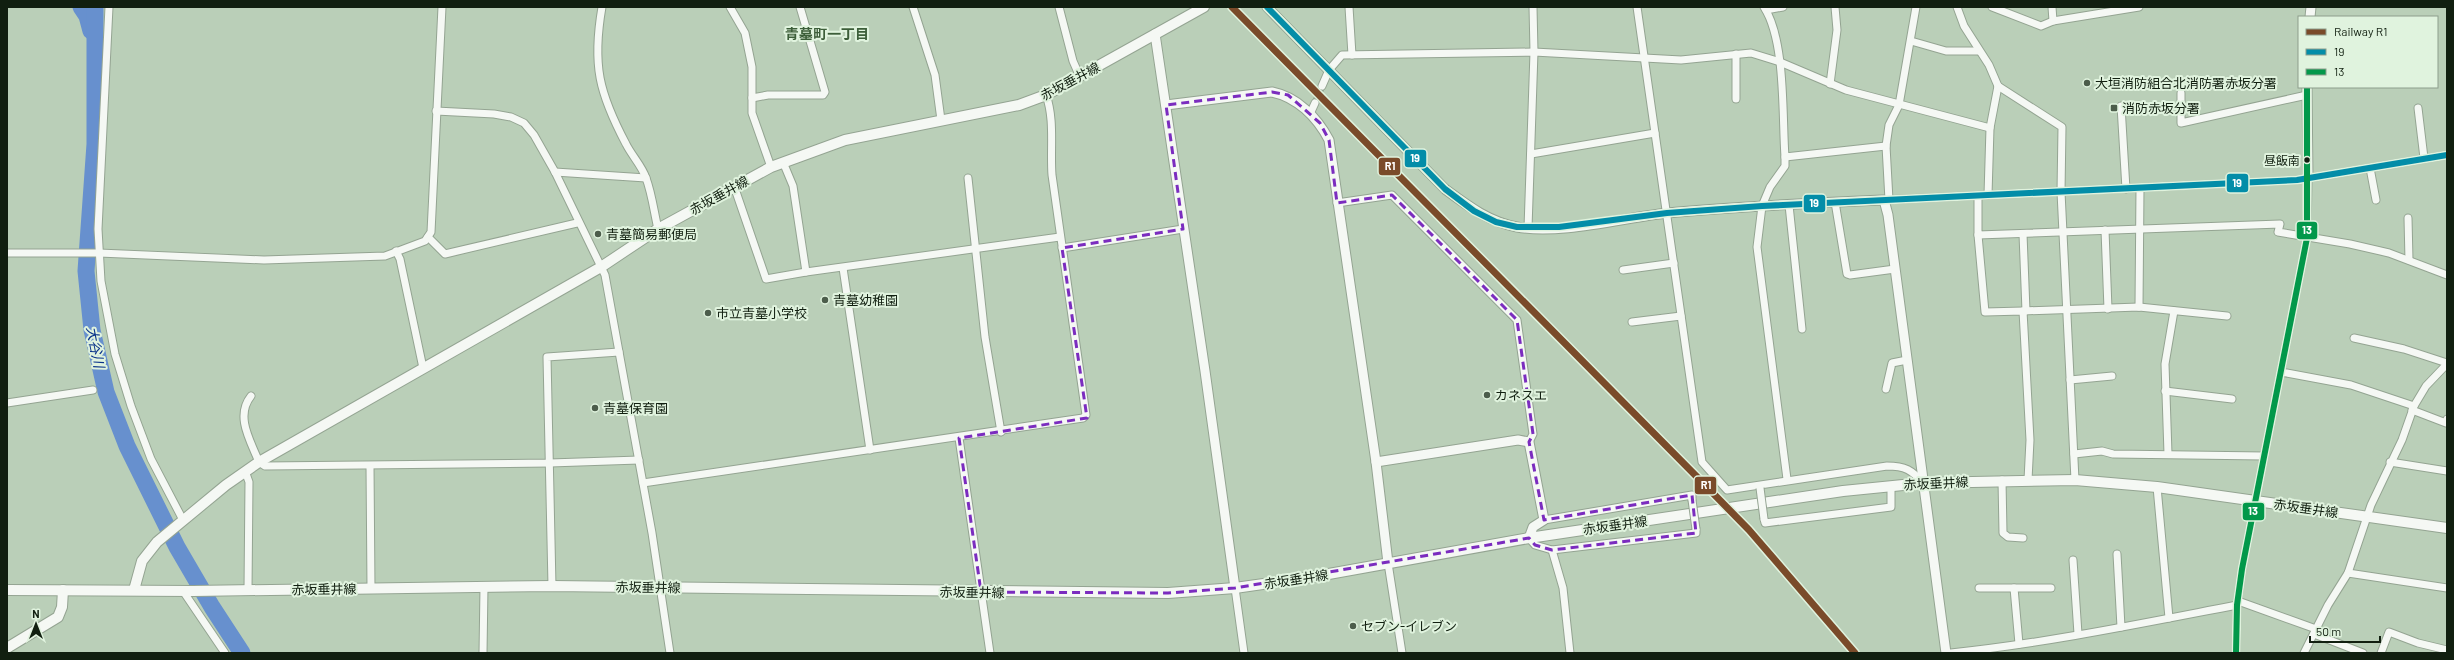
<svg xmlns="http://www.w3.org/2000/svg" width="2454" height="660" viewBox="0 0 2454 660" font-family="Barlow,'Noto Sans JP',sans-serif">
  <style>
    .lines { fill: none; stroke-linecap: round; stroke-linejoin: round }
    .river { stroke: #6790ce; stroke-width: 17 }
    .minor-tunnel { stroke: #98ac96; stroke-width: 7; stroke-dasharray: 7 3.5; stroke-linecap: butt }
    .minor-casing { stroke: #94a492; stroke-width: 9 }
    .tertiary-casing { stroke: #94a492; stroke-width: 11 }
    .secondary-casing { stroke: #94a492; stroke-width: 12 }
    .minor { stroke: #f5f8f4; stroke-width: 7 }
    .tertiary { stroke: #f5f8f4; stroke-width: 9 }
    .secondary { stroke: #f5f8f4; stroke-width: 10 }
    .minor-bridge-casing { stroke: #94a492; stroke-width: 9; stroke-linecap: butt }
    .minor-bridge { stroke: #f5f8f4; stroke-width: 7 }
    .bus-1-casing { stroke: #e0f3de; stroke-width: 9 }
    .bus-2-casing { stroke: #e0f3de; stroke-width: 9 }
    .bus-1 { stroke: #038da8; stroke-width: 6 }
    .bus-2 { stroke: #02984a; stroke-width: 6 }
    .rail-1-casing { stroke: #e0f3de; stroke-width: 10 }
    .rail-1 { stroke: #7a4b2a; stroke-width: 7 }
    .marked { fill: none; stroke: #7b2cbf; stroke-width: 3; stroke-dasharray: 8 5; stroke-linejoin: round }
    .poi-dot { fill: #4c5d4b; stroke: #e0f3de; stroke-width: 1.5 }
    .bus-dot { fill: #111f10; stroke: #e0f3de; stroke-width: 1.5 }
    .labels { text-anchor: middle; dominant-baseline: central; stroke-width: 4; stroke-linejoin: round; paint-order: stroke }
    .bus-label { font-size: 12px; fill: #111f10; stroke: #e0f3de; text-anchor: end }
    .street-label { font-size: 13px; fill: #111f10; stroke: #e0f3de }
    .poi-label { font-size: 13px; fill: #111f10; stroke: #e0f3de; text-anchor: start }
    .neighbourhood-label { font-size: 14px; font-weight: bold; fill: #3c5e39; stroke: #e0f3de }
    .water-label { font-size: 14px; font-style: italic; fill: #09338a; stroke: #e0f3de }
    .line-badge { stroke: #e0f3de; stroke-width: 1.5 }
    .badge-label { font-size: 11px; text-anchor: middle; font-weight: bold; fill: #fff }
  </style>
  <rect width="100%" height="100%" fill="#bacfb8"/>
  <g class="lines">
    <g class="river">
      <polyline points="81,7 87,16 91,31"/>
      <polyline points="95,7 95,144 86,271 92,330 106,392 127,446 177,547 212,607 242,653"/>
    </g>
    <polyline class="minor-tunnel" points="1315,103 1322,86"/>
    <g class="minor-casing">
      <g id="minor">
        <polyline points="109,7 98,229 101,281 115,354 131,406 151,459 183,520"/>
        <path d="M602,7C592,65 599,93 626,144C632,156 642,166 646,178C652,194 654,212 658,229"/>
        <polyline points="730,7 745,33 752,67 752,113 771,167"/>
        <polyline points="913,7 935,75 941,120"/>
        <polyline points="1059,7 1073,61 1080,77"/>
        <polyline points="1349,7 1352,55"/>
        <path d="M1637,7L1702,462L1727,490L1887,466C1905,466 1912,470 1923,483"/>
        <path d="M1764,7C1786,41 1782,116 1785,157L1886,146"/>
        <polyline points="1957,7 1964,26 1989,65 1998,86 2062,127 2061,192 2075,480"/>
        <polyline points="1992,7 2041,26 2053,21 2139,7"/>
        <polyline points="2052,7 2053,21"/>
        <polyline points="1766,10 1783,7"/>
        <polyline points="1911,41 1946,51 1979,51"/>
        <polyline points="1736,54 1736,99"/>
        <polyline points="1830,84 1837,30 1835,7"/>
        <polyline points="1322,86 1329,70 1342,55 1534,52 1681,60 1751,53 1780,62 1846,90 1990,128"/>
        <polyline points="2181,93 2181,123 2307,95"/>
        <polyline points="752,98 768,95 823,95 825,92 800,7"/>
        <polyline points="2121,106 2126,189"/>
        <polyline points="2418,108 2424,158"/>
        <polyline points="436,111 494,114 511,117 524,123 534,135 555,172 605,275 652,533 670,653"/>
        <polyline points="1310,114 1315,103"/>
        <polyline points="1531,154 1655,133"/>
        <polyline points="1785,157 1785,166 1770,187 1762,206 1757,247 1787,479"/>
        <polyline points="783,162 793,186 806,272 1060,237"/>
        <polyline points="2370,168 2376,200"/>
        <polyline points="555,172 646,178"/>
        <polyline points="968,178 985,337 1001,432"/>
        <polyline points="734,186 766,279 806,272"/>
        <polyline points="1988,195 1990,128 1998,86"/>
        <polyline points="1978,196 1978,235 2280,224 2278,232 2350,244 2389,253 2447,275"/>
        <polyline points="1884,200 2297,180 2447,155"/>
        <polyline points="1889,200 1886,146 1889,125 1899,105 1916,7"/>
        <polyline points="1835,202 1847,274 1850,275 1895,269"/>
        <polyline points="1337,203 1392,195 1517,320 1533,434 1529,442"/>
        <polyline points="1789,205 1802,329"/>
        <polyline points="2408,218 2409,260"/>
        <polyline points="1528,228 1534,52 1533,7"/>
        <polyline points="2105,230 2108,309"/>
        <polyline points="2023,234 2026,311"/>
        <polyline points="1978,235 1985,312 2023,311 2030,440 2028,480"/>
        <polyline points="428,237 445,254 577,223"/>
        <polyline points="1062,248 1183,229"/>
        <polyline points="396,251 400,259 423,368"/>
        <polyline points="7,253 99,253 264,260 385,256 425,241 431,232 442,7"/>
        <polyline points="843,268 870,450"/>
        <polyline points="1623,270 1674,263"/>
        <polyline points="2139,307 2140,188"/>
        <polyline points="2023,311 2139,307 2227,316"/>
        <polyline points="1632,322 1681,316"/>
        <polyline points="2354,338 2404,349 2447,363"/>
        <polyline points="2281,372 2351,385 2414,406"/>
        <polyline points="2070,380 2112,376"/>
        <polyline points="1886,389 1892,363 1907,360"/>
        <polyline points="2165,391 2232,399"/>
        <path d="M251,396C235,416 250,440 259,462L265,466L550,463L639,460"/>
        <polyline points="7,403 93,390"/>
        <polyline points="2412,410 2446,423 2447,419"/>
        <polyline points="959,438 990,653"/>
        <polyline points="2074,454 2102,451 2113,454 2264,456"/>
        <polyline points="2168,454 2165,364 2174,311"/>
        <polyline points="2390,462 2447,471"/>
        <polyline points="370,466 371,588"/>
        <polyline points="245,471 249,482 248,590"/>
        <polyline points="2002,480 2003,533 2008,537 2023,538"/>
        <path d="M643,483L1083,418L1086,415L1052,175C1050,149 1055,120 1046,95"/>
        <polyline points="2157,487 2169,618"/>
        <polyline points="1764,519 1765,523 1891,507 1891,486"/>
        <polyline points="1544,520 1692,495 1692,500"/>
        <polyline points="1529,538 1535,545 1552,550 1696,533 1696,529"/>
        <polyline points="1552,550 1563,588 1570,653"/>
        <polyline points="2117,554 2121,627"/>
        <polyline points="2073,560 2078,634"/>
        <polyline points="1388,563 1402,653"/>
        <polyline points="2348,573 2447,588"/>
        <polyline points="552,586 547,357 619,352"/>
        <polyline points="1235,588 1244,653"/>
        <polyline points="1979,588 2051,588"/>
        <polyline points="2014,588 2019,644"/>
        <polyline points="183,591 225,653"/>
        <polyline points="2238,601 2316,629"/>
        <polyline points="2314,634 2363,653"/>
        <polyline points="483,653 484,587"/>
        <path d="M1951,653C2047,643 2143,623 2237,605"/>
        <polyline points="2236,653 2237,605 2242,569 2307,238 2308,178"/>
        <polyline points="2304,653 2328,605 2348,573 2371,505 2402,440 2414,406 2426,386 2447,364"/>
        <polyline points="2381,653 2389,632 2418,643 2447,650"/>
      </g>
    </g>
    <g class="tertiary-casing">
      <g id="tertiary">
        <path d="M1267,7L1445,189C1468,206 1489,222 1517,227C1560,235 1622,218 1667,213C1739,206 1812,203 1884,200L1888,215L1946,653"/>
        <polyline points="2310,17 2311,7"/>
        <polyline points="1155,34 1205,371 1235,588"/>
        <polyline points="2307,87 2308,178"/>
        <path d="M1166,105L1272,92C1297,97 1317,117 1329,140L1376,462L1388,563"/>
        <polyline points="1376,462 1518,440 1529,442 1544,520 1533,527 1529,538"/>
      </g>
    </g>
    <g class="secondary-casing">
      <g id="secondary">
        <polyline points="7,590 193,591 552,586 1168,593 1235,588 1312,577 1529,538 1843,491 1923,483 2075,480 2157,487 2447,528"/>
        <polyline points="134,590 142,561 157,542 226,485 259,462 601,267 658,229 771,167 845,140 1019,105 1046,95 1204,7"/>
        <polyline points="7,648 58,617 62,607 63,590"/>
      </g>
    </g>
    <use href="#minor" class="minor"/>
    <use href="#tertiary" class="tertiary"/>
    <use href="#secondary" class="secondary"/>
    <g class="minor-bridge-casing">
      <g id="minor-bridge">
        <polyline points="1760,488 1764,519"/>
        <polyline points="1692,500 1696,529"/>
      </g>
    </g>
    <use href="#minor-bridge" class="minor-bridge"/>
    <g class="bus-1-casing">
      <polyline id="bus-1" points="1267,7 1445,189 1474,211 1496,222 1517,227 1559,227 1667,213 1762,206 2297,180 2447,155"/>
    </g>
    <g class="bus-2-casing">
      <polyline id="bus-2" points="2236,653 2237,605 2242,569 2307,238 2307,87"/>
    </g>
    <use href="#bus-1" class="bus-1"/>
    <use href="#bus-2" class="bus-2"/>
    <g class="rail-1-casing">
      <polyline id="rail-1" points="1232,7 1703,483 1749,530 1855,653"/>
    </g>
    <use href="#rail-1" class="rail-1"/>
  </g>
  <path class="marked" d="M1272,92L1288,95L1320,123L1329,140L1337,203L1392,195L1517,320L1533,434L1529,442L1544,520L1692,495L1696,533L1552,550L1535,545L1529,538L1235,588L1168,593L981,592L959,438L1087,418L1062,248L1183,229L1166,105Z"/>
  <g class="poi-dot">
    <circle cx="2087" cy="83" r="4"/>
    <rect x="2110" y="104" width="8" height="8" rx="2"/>
    <circle cx="598" cy="234" r="4"/>
    <circle cx="825" cy="300" r="4"/>
    <circle cx="708" cy="313" r="4"/>
    <circle cx="1487" cy="395" r="4"/>
    <circle cx="595" cy="408" r="4"/>
    <circle cx="1353" cy="626" r="4"/>
  </g>
  <circle class="bus-dot" cx="2307" cy="160" r="3.5"/>
  <g class="labels">
    <g class="bus-label">
      <text x="2300" y="160">昼飯南</text>
    </g>
    <g class="street-label">
      <text transform="translate(1070 81) rotate(-28)">赤坂垂井線</text>
      <text transform="translate(719 195) rotate(-29)">赤坂垂井線</text>
      <text transform="translate(1936 483) rotate(-3)">赤坂垂井線</text>
      <text transform="translate(2306 508) rotate(8)">赤坂垂井線</text>
      <text transform="translate(1615 525) rotate(-8)">赤坂垂井線</text>
      <text transform="translate(1296 579) rotate(-9)">赤坂垂井線</text>
      <text transform="translate(648 587) rotate(1)">赤坂垂井線</text>
      <text transform="translate(324 589) rotate(-1)">赤坂垂井線</text>
      <text transform="translate(972 592) rotate(1)">赤坂垂井線</text>
    </g>
    <g class="poi-label">
      <text x="2095" y="83">大垣消防組合北消防署赤坂分署</text>
      <text x="2122" y="108">消防赤坂分署</text>
      <text x="606" y="234">青墓簡易郵便局</text>
      <text x="833" y="300">青墓幼稚園</text>
      <text x="716" y="313">市立青墓小学校</text>
      <text x="1495" y="395">カネスエ</text>
      <text x="603" y="408">青墓保育園</text>
      <text x="1361" y="626">セブン-イレブン</text>
    </g>
    <g class="neighbourhood-label">
      <text x="827" y="33">青墓町一丁目</text>
    </g>
    <g class="water-label">
      <text transform="translate(96 347) rotate(79)">大谷川</text>
    </g>
  </g>
  <g class="line-badge">
    <rect x="1404" y="149" width="23" height="19" rx="4" fill="#038da8"/>
    <rect x="1378" y="157" width="23" height="19" rx="4" fill="#7a4b2a"/>
    <rect x="2226" y="173" width="23" height="20" rx="4" fill="#038da8"/>
    <rect x="1803" y="194" width="23" height="19" rx="4" fill="#038da8"/>
    <rect x="2296" y="221" width="22" height="19" rx="4" fill="#02984a"/>
    <rect x="1694" y="476" width="23" height="19" rx="4" fill="#7a4b2a"/>
    <rect x="2242" y="502" width="23" height="19" rx="4" fill="#02984a"/>
  </g>
  <g class="badge-label">
    <text x="1415" y="162">19</text>
    <text x="1390" y="170">R1</text>
    <text x="2237" y="187">19</text>
    <text x="1814" y="207">19</text>
    <text x="2307" y="234">13</text>
    <text x="1706" y="489">R1</text>
    <text x="2253" y="515">13</text>
  </g>
  <rect width="2454" height="660" fill="none" stroke="#111f10" stroke-width="16"/>
  <rect x="2298" y="16" width="140" height="72" fill="#e0f3de" stroke="#8d9e8c"/>
  <rect x="2306" y="29" width="20" height="6" fill="#7a4b2a" stroke="#8d9e8c"/>
  <text x="2334" y="36" font-size="12" fill="#111f10">Railway R1</text>
  <rect x="2306" y="49" width="20" height="6" fill="#038da8" stroke="#8d9e8c"/>
  <text x="2334" y="56" font-size="12" fill="#111f10">19</text>
  <rect x="2306" y="69" width="20" height="6" fill="#02984a" stroke="#8d9e8c"/>
  <text x="2334" y="76" font-size="12" fill="#111f10">13</text>
  <g transform="translate(36 624)" stroke="#e0f3de" stroke-width="3" paint-order="stroke">
  <path d="M0-3L7 15L0 10L-7 15Z" fill="#111f10"/>
  <text y="-6" font-size="11" font-weight="bold" text-anchor="middle" fill="#111f10">N</text>
  </g>
  <path d="M2310 636v6h70v-6" fill="none" stroke="#111f10" stroke-width="2"/>
  <text x="2316" y="636" font-size="12" fill="#111f10" stroke="#e0f3de" stroke-width="3" paint-order="stroke">50 m</text>
</svg>
